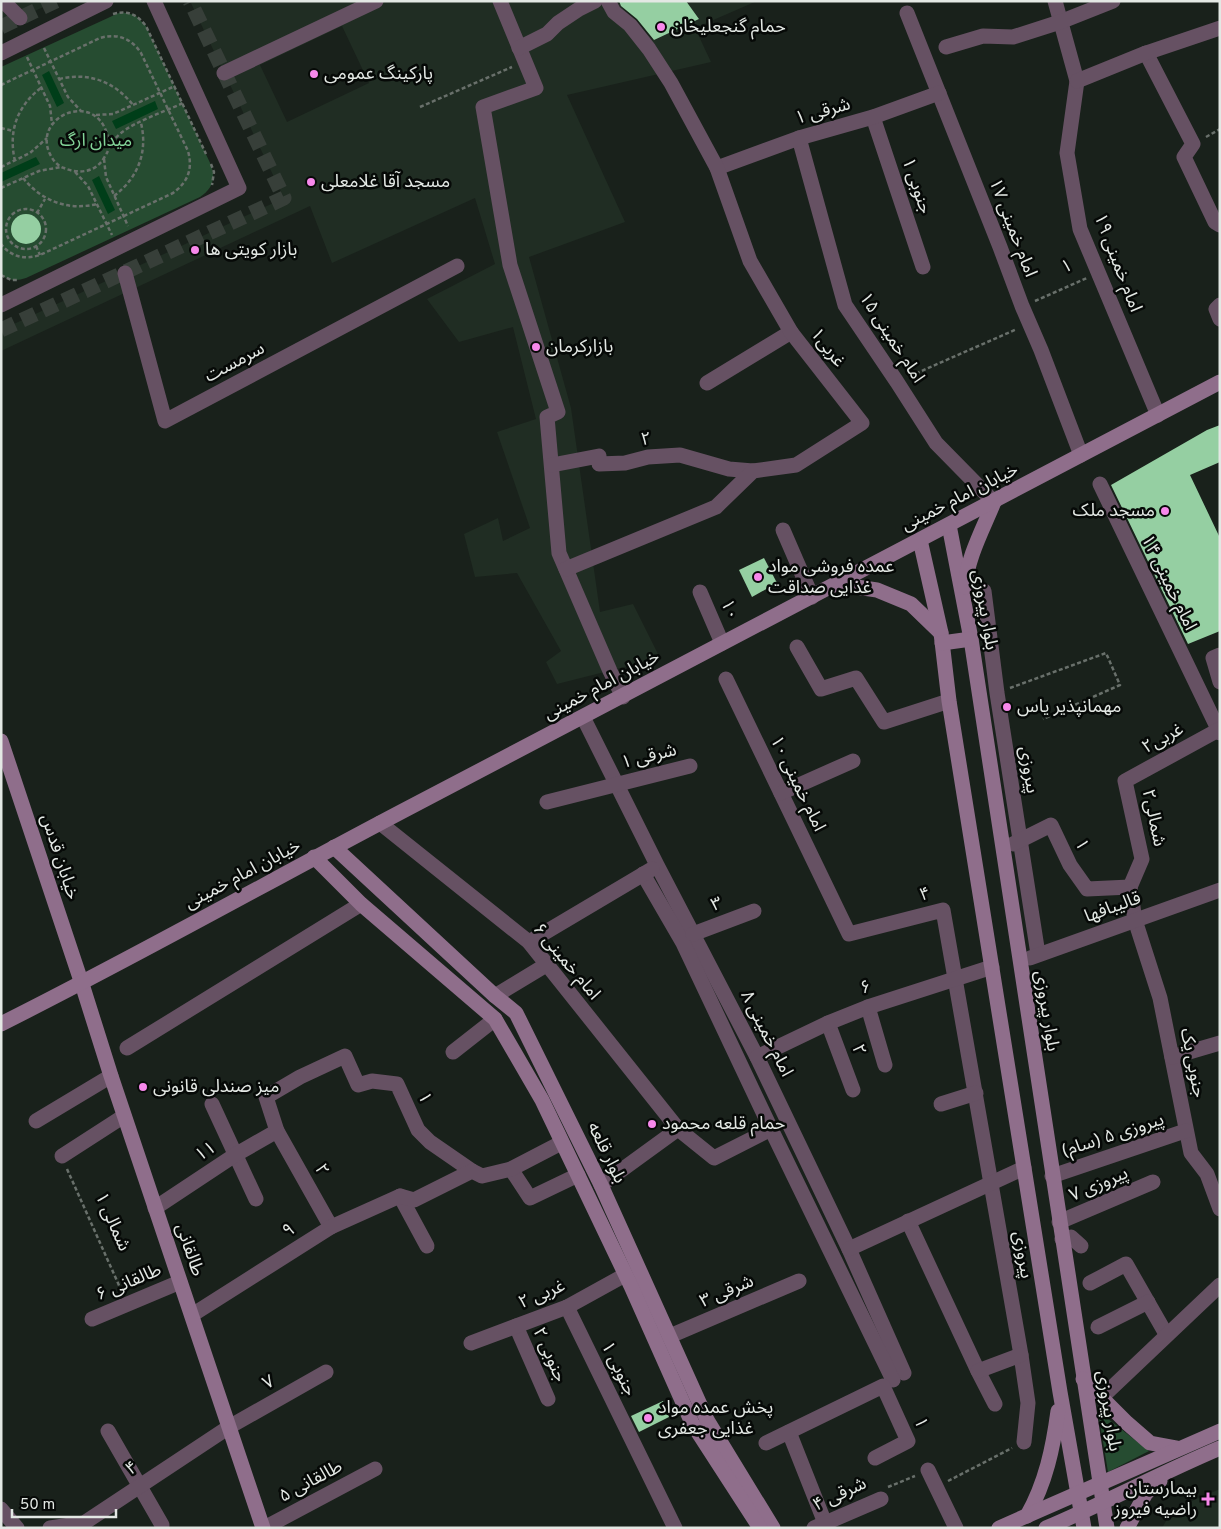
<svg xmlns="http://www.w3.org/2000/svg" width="1221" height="1529" viewBox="0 0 1221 1529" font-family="Overpass,'Noto Sans Arabic',sans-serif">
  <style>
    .built { fill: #202d23; fill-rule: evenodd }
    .green { fill: #264c31 }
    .water { fill: #003e19 }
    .building { fill: #95cfa2 }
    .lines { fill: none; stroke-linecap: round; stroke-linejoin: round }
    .street-tunnel { stroke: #373f39; stroke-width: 15; stroke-dasharray: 15 8; stroke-linecap: butt }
    .path { stroke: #69706b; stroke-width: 2.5; stroke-dasharray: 4 2.5; stroke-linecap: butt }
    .street { stroke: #665163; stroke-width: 15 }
    .secondary { stroke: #8f6e8b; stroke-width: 15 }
    .poi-dot { fill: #f788eb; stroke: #060907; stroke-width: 2 }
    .labels { text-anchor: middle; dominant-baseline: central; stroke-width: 5; stroke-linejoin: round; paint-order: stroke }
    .poi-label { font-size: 18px; fill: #e3e8e4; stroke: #060907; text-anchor: start }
    .street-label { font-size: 18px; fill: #e3e8e4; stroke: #060907 }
    .park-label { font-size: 18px; fill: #83d498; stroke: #060907 }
  </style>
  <rect width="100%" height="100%" fill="#19211b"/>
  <g class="built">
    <polygon points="11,1 56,1 1,27 1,6"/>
    <path d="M190,1H618L626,12L653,40L699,19L686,1H757L695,28L711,62L567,95L625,222L529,257L571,408L600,612L633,604L660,658L557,684L546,662L561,651L517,573L475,577L464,534L498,518L503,541L530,528L497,432L536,419L513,327L459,342L427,299L495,264L475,198L332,263L310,206L1,351V330L284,198ZM342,26L369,83L287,122L260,65Z"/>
    <polygon points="1220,1489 1220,1528 1162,1528 1173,1509"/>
  </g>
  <g class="green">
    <path d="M121,12L135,15L146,26L211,165C216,179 212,189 200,197L26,278C17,281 9,281 1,275V67Z"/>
    <polygon points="1098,1411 1149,1451 1108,1472"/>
  </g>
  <g class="water">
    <polygon points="49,71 64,103 57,107 42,75"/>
    <polygon points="155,101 158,109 116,129 112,121"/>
    <polygon points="36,157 40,164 1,182 1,173"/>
    <polygon points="99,176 115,210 108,214 92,180"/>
  </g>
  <g class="building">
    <polygon points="619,1 686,1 699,19 654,40 637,19 621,6"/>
    <circle cx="26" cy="229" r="15"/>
    <polygon points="1220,425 1220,462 1190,475 1220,538 1220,631 1188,644 1111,485 1207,430"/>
    <polygon points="764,558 777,583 752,597 739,570"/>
    <polygon points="663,1401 669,1417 639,1432 631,1416"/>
  </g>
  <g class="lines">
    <g class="street-tunnel">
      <polyline points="1,27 56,1"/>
      <polyline points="1,330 284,198 190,1"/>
    </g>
    <g class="path">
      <path d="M113,14C127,10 137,14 146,26L206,154"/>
      <polyline points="44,48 68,97 81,111"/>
      <polyline points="27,57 50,106 52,124"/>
      <path d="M59,79C88,72 114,81 133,105"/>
      <path d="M1,85L100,38C117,33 131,38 141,53L188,151C193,169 188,182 173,193L40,255C25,260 11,257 1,244"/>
      <polyline points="420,107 512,67"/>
      <polyline points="96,115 113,114 175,86"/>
      <polyline points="1,128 13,131"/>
      <polyline points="1206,137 1220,129"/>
      <path d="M109,145C104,87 33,113 49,152C52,159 57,166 64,168C78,174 95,173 104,158C111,147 109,143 121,133C136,121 164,112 183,103"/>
      <polyline points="104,159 106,177 128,226"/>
      <path d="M15,161C8,131 17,106 42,87"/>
      <polyline points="211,164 214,172 212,185"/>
      <polyline points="1,167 30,153 47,138"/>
      <polyline points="75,172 88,186 112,235"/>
      <path d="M23,178C42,201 67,211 97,204"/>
      <polyline points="1,188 39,171 61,167"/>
      <path d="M114,196C138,178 148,152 141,123"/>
      <circle cx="26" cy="229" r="20"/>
      <polyline points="37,213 45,199"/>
      <polyline points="36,246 40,255"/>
      <polyline points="1,275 11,280 18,280"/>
      <polyline points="1035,301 1087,278"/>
      <polyline points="910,376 1017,329"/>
      <polyline points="1010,688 1106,653 1120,685 1043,719"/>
      <polyline points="67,1169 122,1292"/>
      <polyline points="948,1481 1012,1448"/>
      <polyline points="888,1487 915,1476"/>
    </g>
    <g class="street">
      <polyline points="3,1 20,18"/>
      <polyline points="500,1 536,88 483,107 510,265 558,412 547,417 559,553 610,671 623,697"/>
      <polyline points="1055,1 1077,81 1067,153 1080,229 1158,415"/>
      <polyline points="907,13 1000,247 1022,306 1041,350 1081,455"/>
      <polyline points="946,47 983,36 1013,37 1060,22 1113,1"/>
      <polyline points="519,48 547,34 558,23 579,9 595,1"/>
      <polyline points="1,53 106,1"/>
      <polyline points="1146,53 1193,144 1184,157 1215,222 1220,225"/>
      <polyline points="224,73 376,1"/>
      <polyline points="1077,81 1146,53 1220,28"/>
      <polyline points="873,117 923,267"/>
      <polyline points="799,138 845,305 897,382 936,443 994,502"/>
      <polyline points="717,168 799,138 873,117 939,93"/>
      <polyline points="125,273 165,421 457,266"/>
      <polyline points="1,305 239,188 154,1"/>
      <polyline points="1220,305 1216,309 1220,319"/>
      <polyline points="707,383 791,332"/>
      <polyline points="552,465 599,456 599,464 625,463 648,457 680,455 729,469 753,471"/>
      <polyline points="1100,484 1220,733"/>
      <polyline points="783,530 812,597"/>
      <polyline points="566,569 716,507 753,471 796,465 862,423 791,332 750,261 717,168 671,83 649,49 630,25 614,12 608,1"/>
      <polyline points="984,591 997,693 1038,954"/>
      <polyline points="700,592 722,643"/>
      <polyline points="797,647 821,689 856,678 884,722 949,701"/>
      <polyline points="1220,655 1213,658 1220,682"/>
      <polyline points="726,679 849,934 943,910 1021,1355 1028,1403 1024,1442"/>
      <polyline points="583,717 657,865 757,1057 849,1249 904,1373"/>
      <polyline points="1220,729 1125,781 1142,859 1130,887 1135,920 1160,998 1191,1153 1207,1174 1220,1209"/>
      <polyline points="781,793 853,761"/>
      <polyline points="547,802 690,766"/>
      <polyline points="380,823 529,942 678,1129 714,1158 771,1129"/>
      <polyline points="1013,844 1051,825 1070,865 1087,889 1130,887"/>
      <polyline points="643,874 683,943 771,1129 893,1380"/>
      <polyline points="693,934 754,911"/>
      <polyline points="529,942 652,869"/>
      <polyline points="1030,958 1220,890"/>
      <polyline points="495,996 546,965"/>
      <polyline points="868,1007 885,1065"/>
      <polyline points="828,1023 853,1090"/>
      <polyline points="127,1048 361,904"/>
      <polyline points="453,1052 495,1019"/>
      <polyline points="757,1057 828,1023 868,1007 992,967"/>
      <polyline points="1172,1057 1220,1043"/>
      <polyline points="212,1104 256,1199"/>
      <polyline points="941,1104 976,1093"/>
      <polyline points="36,1121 111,1076"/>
      <polyline points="62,1156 124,1116"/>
      <polyline points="511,1169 530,1198 578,1175"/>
      <polyline points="1052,1176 1185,1131"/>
      <polyline points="601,1185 678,1129"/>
      <polyline points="400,1196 427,1246"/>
      <polyline points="155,1208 235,1155 277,1131"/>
      <polyline points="908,1221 978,1371 995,1404"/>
      <polyline points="1059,1222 1153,1182"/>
      <polyline points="331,1227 277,1131 266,1097 300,1077 345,1056 358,1085 372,1081 397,1084 418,1130 430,1142 472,1171"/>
      <polyline points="1062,1239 1071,1237 1081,1246"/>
      <polyline points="849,1249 1024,1168"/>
      <polyline points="1090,1283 1126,1264 1166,1334"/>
      <polyline points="567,1307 675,1528"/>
      <polyline points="192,1315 331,1227 400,1196 414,1200 472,1171 482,1176 511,1169 561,1143"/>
      <polyline points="92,1319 180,1282"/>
      <polyline points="516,1326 548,1399"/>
      <polyline points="1098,1327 1148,1302"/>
      <polyline points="670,1336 799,1281"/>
      <polyline points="471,1343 567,1307 625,1275"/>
      <polyline points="978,1371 1021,1355"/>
      <polyline points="1102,1397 1220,1285"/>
      <polyline points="108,1431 162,1525"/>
      <polyline points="789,1432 825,1523"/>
      <polyline points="766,1443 883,1386 908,1441 875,1458"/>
      <polyline points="928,1470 956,1528"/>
      <polyline points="1,1509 17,1528"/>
      <polyline points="50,1528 84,1523 229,1427 326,1372"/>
      <polyline points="264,1528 375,1469"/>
      <polyline points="814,1528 881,1499"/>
    </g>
    <g class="secondary">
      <polyline points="949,525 971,639 1107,1528"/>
      <polyline points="920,540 941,633 949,701 1060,1392 1084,1528"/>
      <polyline points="836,584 877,590 911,604 941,633"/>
      <path d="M965,587C967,558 983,529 994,502"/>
      <polyline points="942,643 971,639"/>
      <polyline points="1,741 82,984 111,1076 263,1528"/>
      <polyline points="334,847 495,996 516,1013 601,1185 707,1420 773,1528"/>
      <polyline points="314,857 361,904 495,1019 542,1100 631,1286 692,1423 760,1528"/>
      <path d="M1,1024C135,957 266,883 399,813C672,670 947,528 1220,382"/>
      <polyline points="1083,1379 1127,1423 1150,1443 1177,1448"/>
      <path d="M1027,1516C1046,1482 1053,1448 1058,1411"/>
      <polyline points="999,1528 1220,1431"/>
      <path d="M1046,1528C1105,1503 1161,1473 1220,1448"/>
      <polyline points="1127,1528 1146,1493 1160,1481"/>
    </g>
  </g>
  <g class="poi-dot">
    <circle cx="661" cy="27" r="5"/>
    <circle cx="314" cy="74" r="5"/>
    <circle cx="311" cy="182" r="5"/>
    <circle cx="195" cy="250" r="5"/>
    <circle cx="536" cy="347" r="5"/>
    <circle cx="1165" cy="511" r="5"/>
    <circle cx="758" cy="577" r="5"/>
    <circle cx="1007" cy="707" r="5"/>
    <circle cx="143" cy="1087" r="5"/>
    <circle cx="652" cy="1124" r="5"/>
    <circle cx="648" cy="1418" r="5"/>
    <path d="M1205.5 1491.5h5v5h5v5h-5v5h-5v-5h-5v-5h5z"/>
  </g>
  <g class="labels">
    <g class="poi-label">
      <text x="671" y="27">حمام گنجعلیخان</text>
      <text x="324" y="74">پارکینگ عمومی</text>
      <text x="321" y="182">مسجد آقا غلامعلی</text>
      <text x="205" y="250">بازار کویتی ها</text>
      <text x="546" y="347">بازارکرمان</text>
      <text x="1155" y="511" text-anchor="end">مسجد ملک</text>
      <text x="768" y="567">عمده فروشی مواد<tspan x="768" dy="21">غذایی صداقت</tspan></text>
      <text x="1017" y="707">مهمانپذیر یاس</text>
      <text x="153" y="1087">میز صندلی قانونی</text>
      <text x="662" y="1124">حمام قلعه محمود</text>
      <text x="658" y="1408">پخش عمده مواد<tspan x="658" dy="21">غذایی جعفری</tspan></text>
      <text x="1197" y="1489" text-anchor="end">بیمارستان<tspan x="1197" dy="21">راضیه فیروز</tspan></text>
    </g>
    <g class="street-label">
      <text transform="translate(823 112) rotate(-16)">۱ شرقی</text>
      <text transform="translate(916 186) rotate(71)">۱ جنوبی</text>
      <text transform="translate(1012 228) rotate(69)">امام خمینی ۱۷</text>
      <text transform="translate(1117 263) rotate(69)">امام خمینی ۱۹</text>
      <text transform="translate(1067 267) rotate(-23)">۱</text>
      <text transform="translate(891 338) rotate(57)">امام خمینی ۱۵</text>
      <text transform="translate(827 348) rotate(52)">غربی۱</text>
      <text transform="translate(235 363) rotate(-28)">سرمست</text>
      <text transform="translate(646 440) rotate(-9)">۲</text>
      <text transform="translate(960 498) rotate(-27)">خیابان امام خمینی</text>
      <text transform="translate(1168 583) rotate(64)">امام خمینی ۱۴</text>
      <text transform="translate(729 610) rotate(67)">۱۰</text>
      <text transform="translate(984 610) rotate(80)">بلوار پیروزی</text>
      <text transform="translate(602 686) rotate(-28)">خیابان امام خمینی</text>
      <text transform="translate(1163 739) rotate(-29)">غربی۲</text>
      <text transform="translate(649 757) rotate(-14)">۱ شرقی</text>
      <text transform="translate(1028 770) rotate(81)">پیروزی</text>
      <text transform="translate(797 784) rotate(64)">امام خمینی ۱۰</text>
      <text transform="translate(1153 818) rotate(78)">شمالی۲</text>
      <text transform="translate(1081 845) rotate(65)">۱</text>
      <text transform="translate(59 857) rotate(72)">خیابان قدس</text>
      <text transform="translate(243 875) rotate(-28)">خیابان امام خمینی</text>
      <text transform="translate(925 895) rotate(-15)">۴</text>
      <text transform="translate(717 905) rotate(-21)">۳</text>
      <text transform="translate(1113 908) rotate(-20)">قالیبافها</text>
      <text transform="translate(566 962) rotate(50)">امام خمینی ۶</text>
      <text transform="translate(866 988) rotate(-20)">۶</text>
      <text transform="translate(1046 1011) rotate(81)">بلوار پیروزی</text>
      <text transform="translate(766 1034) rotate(63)">امام خمینی ۸</text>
      <text transform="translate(858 1050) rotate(70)">۲</text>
      <text transform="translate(1192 1063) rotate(79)">جنوبی یک</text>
      <text transform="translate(424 1098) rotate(66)">۱</text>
      <text transform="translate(1113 1136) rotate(-18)">پیروزی ۵ (سام)</text>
      <text transform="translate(206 1152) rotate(-33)">۱۱</text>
      <text transform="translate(606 1153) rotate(64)">بلوار قلعه</text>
      <text transform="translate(321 1170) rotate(61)">۲</text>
      <text transform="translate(1099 1185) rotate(-23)">پیروزی ۷</text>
      <text transform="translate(112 1222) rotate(66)">۱ شمالی</text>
      <text transform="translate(289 1231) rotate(-32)">۹</text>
      <text transform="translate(189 1250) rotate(71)">طالقانی</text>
      <text transform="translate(1022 1255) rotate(80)">پیروزی</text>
      <text transform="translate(129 1283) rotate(-23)">طالقانی ۶</text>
      <text transform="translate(727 1292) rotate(-23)">۳ شرقی</text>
      <text transform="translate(542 1295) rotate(-23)">۲ غربی</text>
      <text transform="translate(549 1355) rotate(66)">۲ جنوبی</text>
      <text transform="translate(618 1369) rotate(64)">۱ جنوبی</text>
      <text transform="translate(269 1383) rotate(-30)">۷</text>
      <text transform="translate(1108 1411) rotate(81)">بلوار پیروزی</text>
      <text transform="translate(920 1423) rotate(70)">۱</text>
      <text transform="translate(132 1469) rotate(-33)">۴</text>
      <text transform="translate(311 1482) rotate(-28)">طالقانی ۵</text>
      <text transform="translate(840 1495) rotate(-25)">شرقی ۴</text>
    </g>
    <g class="park-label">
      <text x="96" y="141">میدان ارگ</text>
    </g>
  </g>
  <rect width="1221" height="1529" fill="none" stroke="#e3e8e4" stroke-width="5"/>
  <path d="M12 1509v8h104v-8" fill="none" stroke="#e3e8e4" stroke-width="2.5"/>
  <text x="20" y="1509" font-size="15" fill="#e3e8e4" stroke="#060907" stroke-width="4" paint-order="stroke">50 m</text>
</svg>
